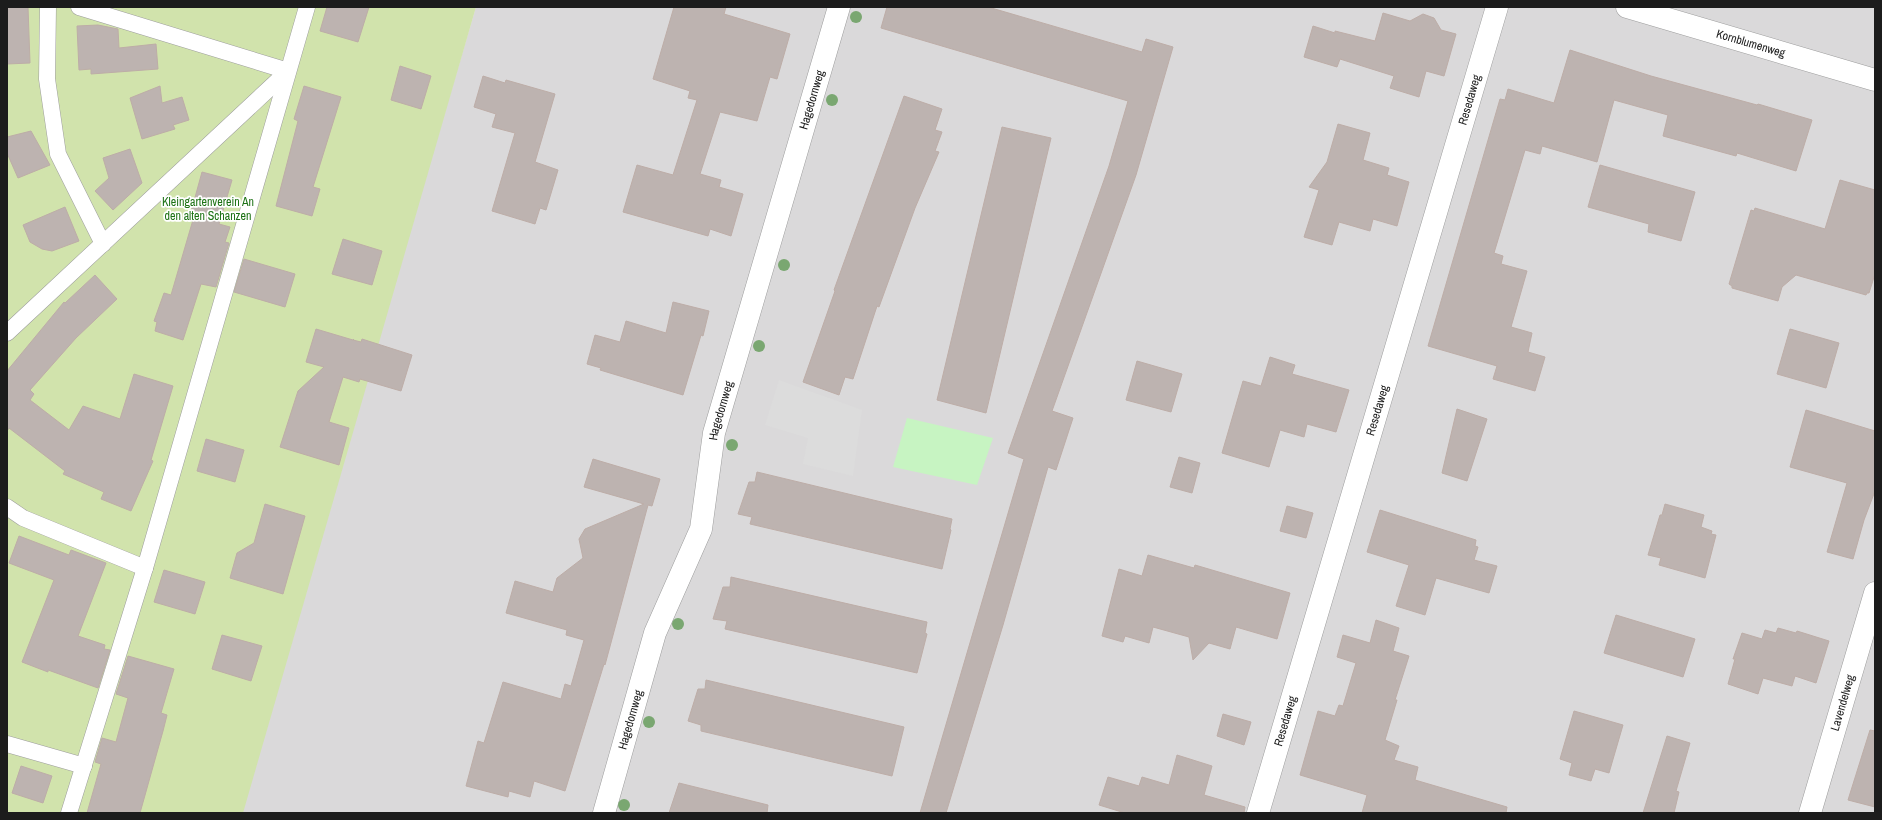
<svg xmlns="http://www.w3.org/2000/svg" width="1882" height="820" viewBox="0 0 1882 820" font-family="'Archivo Narrow',sans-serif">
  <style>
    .residential { fill: #dad9da }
    .grass { fill: #d1e3ac }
    .park { fill: #c7f4c2 }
    .parking { fill: #dcdcdc }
    .building { fill: #bdb3b0; stroke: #bdada7 }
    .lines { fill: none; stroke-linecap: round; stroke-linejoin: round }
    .lane-casing { stroke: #9d9d9d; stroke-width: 17 }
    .street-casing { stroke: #9d9d9d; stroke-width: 23 }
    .lane { stroke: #fff; stroke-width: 16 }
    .street { stroke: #fff; stroke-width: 22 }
    .tree { fill: #7aa771 }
    .labels { text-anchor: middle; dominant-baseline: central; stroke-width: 3.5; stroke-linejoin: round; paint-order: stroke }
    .street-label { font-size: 12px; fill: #1c1c1c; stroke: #fff }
    .park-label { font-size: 12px; fill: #1c7114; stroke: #fff }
  </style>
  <rect width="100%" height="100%" fill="#ede8e3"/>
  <polygon class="residential" points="476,7 1875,7 1875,813 238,813"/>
  <polygon class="grass" points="7,7 476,7 243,813 7,813"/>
  <polygon class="park" points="907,418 993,438 977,485 893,467"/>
  <polygon class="parking" points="779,380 862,410 853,476 803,464 808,438 765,425"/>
  <g class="building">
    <polygon points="7,7 28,7 30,63 7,64"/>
    <polygon points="327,7 369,7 358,42 320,31"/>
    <polygon points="674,7 726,7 724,14 790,34 777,79 770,77 757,121 720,112 700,174 721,180 719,187 743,194 731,236 710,229 708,236 623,212 637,165 673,175 697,100 688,98 690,91 653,79"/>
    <polygon points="887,7 988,7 1142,52 1146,39 1173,47 1136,175 1052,411 1073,418 1056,470 1048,467 1003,625 946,813 920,813 1024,459 1008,453 1109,166 1128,101 881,28"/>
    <polygon points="1383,13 1410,21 1423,14 1434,18 1441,30 1456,34 1444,76 1426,71 1419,97 1390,88 1394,76 1340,59 1337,67 1304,57 1313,26 1335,33 1335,31 1375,41"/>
    <polygon points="98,25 118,29 119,48 156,44 158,69 91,74 91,69 79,70 77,26"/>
    <polygon points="1570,50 1651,76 1757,105 1758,104 1812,120 1796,171 1737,153 1736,156 1663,136 1668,115 1614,100 1597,162 1542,146 1540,154 1525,150 1494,253 1503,256 1501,264 1527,271 1511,327 1532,333 1528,352 1545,357 1535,391 1493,379 1497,366 1428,346 1500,99 1505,100 1508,89 1554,103"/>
    <polygon points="400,66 431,76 421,109 391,100"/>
    <polygon points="483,76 505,83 506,80 555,94 535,162 558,170 546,210 540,208 535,224 492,211 515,133 492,127 496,114 474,107"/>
    <polygon points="160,86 162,103 182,97 189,120 173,125 175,129 142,139 130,98"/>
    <polygon points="304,86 341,97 313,187 320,189 312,216 276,206 298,121 294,119"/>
    <polygon points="904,96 942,109 935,130 942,132 935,151 939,152 915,208 879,307 877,306 853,379 845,377 839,395 803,382 835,291 834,290"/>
    <polygon points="1338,124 1370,133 1363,160 1389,168 1387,175 1409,182 1397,226 1373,219 1370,231 1339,222 1332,245 1304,237 1319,190 1309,187 1327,162"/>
    <polygon points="1002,127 1051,138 986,413 937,400"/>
    <polygon points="31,131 50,165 18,178 7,153 7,137"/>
    <polygon points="130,149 142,183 113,210 95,191 109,178 103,158"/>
    <polygon points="1600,165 1695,192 1681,241 1648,232 1649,224 1588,207"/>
    <polygon points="202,172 232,180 219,224 230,227 225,242 229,243 216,287 201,284 183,340 155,331 157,322 154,321 164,293 171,295 195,213 191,212"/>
    <polygon points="1840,180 1875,190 1875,274 1869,293 1867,293 1866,295 1796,275 1782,287 1778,301 1732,288 1732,286 1729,284 1751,210 1754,211 1755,208 1825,229"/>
    <polygon points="65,207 79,241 52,251 42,249 30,242 23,225"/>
    <polygon points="343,239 382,251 372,285 332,274"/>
    <polygon points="244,259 295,274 285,307 234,292"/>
    <polygon points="95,275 117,299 76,338 30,390 34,394 30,400 69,430 83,406 120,419 134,374 173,386 151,460 153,461 131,511 101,499 104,492 63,474 65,471 9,428 7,431 7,371 64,302 65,303"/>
    <polygon points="673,302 709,311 703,336 701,335 683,395 600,370 601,368 587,364 595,335 620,342 626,321 666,333"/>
    <polygon points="316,329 353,340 354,339 353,340 361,342 362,339 412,355 401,391 360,379 359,382 343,377 329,422 349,428 339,465 280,447 298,391 324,367 306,362"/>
    <polygon points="1790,329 1839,343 1826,388 1777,374"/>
    <polygon points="1270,357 1295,365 1292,374 1349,390 1336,432 1307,424 1304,437 1280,430 1269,467 1222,453 1243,381 1261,386"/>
    <polygon points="1137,361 1182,374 1171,412 1126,400"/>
    <polygon points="1457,409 1487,419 1467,481 1442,473"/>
    <polygon points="1806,410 1875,431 1875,491 1864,520 1853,559 1827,552 1847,483 1790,467"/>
    <polygon points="206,439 244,450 235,482 197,471"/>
    <polygon points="1179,457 1200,463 1192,493 1170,487"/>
    <polygon points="593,459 660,479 652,506 648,505 605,665 604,664 565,791 534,781 530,797 509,791 508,797 466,786 478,741 484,743 503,682 561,699 565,684 571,686 584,640 566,635 567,630 506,613 515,581 553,592 557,578 583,558 579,539 585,529 644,504 584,487"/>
    <polygon points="757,472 952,519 950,529 951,530 942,569 750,524 752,517 738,514 749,482 755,482"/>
    <polygon points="265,504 305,516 283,594 230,578 237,553 254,543"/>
    <polygon points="1665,504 1704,515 1701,527 1712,531 1711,534 1716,535 1705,578 1659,565 1661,558 1648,555 1660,515 1662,515"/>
    <polygon points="1287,506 1313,513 1306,538 1280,531"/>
    <polygon points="1380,510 1476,540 1475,546 1478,547 1474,560 1497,566 1489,593 1436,578 1425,615 1396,606 1409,565 1367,552"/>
    <polygon points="19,536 69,555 71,550 106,563 78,636 105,645 104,649 110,650 98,688 48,670 48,672 22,662 54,580 9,563"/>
    <polygon points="1148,555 1194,568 1195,565 1290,593 1277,639 1236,627 1230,649 1209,643 1193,660 1189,637 1153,627 1149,643 1125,636 1123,642 1102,636 1119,569 1142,576"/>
    <polygon points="164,570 205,582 195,614 154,602"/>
    <polygon points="731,577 927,622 925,633 927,634 917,673 725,629 727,621 713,619 723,587 730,587"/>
    <polygon points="1616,615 1695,639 1683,677 1604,653"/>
    <polygon points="1376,620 1399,628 1393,651 1409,656 1395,700 1397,700 1385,740 1399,746 1394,760 1418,767 1415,780 1507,807 1506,813 1362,813 1367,795 1300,775 1318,711 1335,716 1339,705 1343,706 1356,663 1337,657 1343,635 1370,643"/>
    <polygon points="1778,628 1796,633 1797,631 1829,641 1816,683 1795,676 1792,686 1763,678 1758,694 1728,684 1735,659 1733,659 1742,633 1762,639 1765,630 1776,633"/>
    <polygon points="222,635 262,646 251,681 212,669"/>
    <polygon points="128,656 174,669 161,713 167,715 163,731 140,813 87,813 101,764 95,762 102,738 116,742 128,698 116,694"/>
    <polygon points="706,680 904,727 892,776 701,731 701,725 688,721 698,689 705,689"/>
    <polygon points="1574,711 1623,725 1609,773 1595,769 1591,781 1569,775 1572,763 1560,759"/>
    <polygon points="1223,714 1251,722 1244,745 1217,736"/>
    <polygon points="1870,730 1875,731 1875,807 1848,800"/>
    <polygon points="1667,736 1690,743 1676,791 1679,792 1674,813 1643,813"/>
    <polygon points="1177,755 1212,766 1204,795 1245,807 1244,813 1125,813 1099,805 1108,777 1139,786 1142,777 1169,785"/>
    <polygon points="21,766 52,776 43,803 12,793"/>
    <polygon points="679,783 768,805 767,813 669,813"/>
  </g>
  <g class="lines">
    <g class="lane-casing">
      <g id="lane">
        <polyline points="48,7 47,79 58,154 103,244"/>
        <polyline points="7,333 288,71 79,7"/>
        <polyline points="7,507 23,518 145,568"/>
        <polyline points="7,744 84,766"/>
        <polyline points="69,813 145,568 307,7"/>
      </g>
    </g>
    <g class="street-casing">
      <g id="street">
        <path id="s1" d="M1627,7L1875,80"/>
        <path id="s2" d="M604,813L655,633L701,529L714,433L839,7"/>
        <path id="s3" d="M1258,813L1497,7"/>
        <path id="s4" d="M1810,813L1875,593"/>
      </g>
    </g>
    <use href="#lane" class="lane"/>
    <use href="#street" class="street"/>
  </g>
  <g class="tree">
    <circle cx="856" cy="17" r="6"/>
    <circle cx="832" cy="100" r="6"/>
    <circle cx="784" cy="265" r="6"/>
    <circle cx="759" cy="346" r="6"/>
    <circle cx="732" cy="445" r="6"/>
    <circle cx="678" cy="624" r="6"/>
    <circle cx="649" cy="722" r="6"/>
    <circle cx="624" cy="805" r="6"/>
  </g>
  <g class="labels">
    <g class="street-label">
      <text stroke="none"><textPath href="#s1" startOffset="129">Kornblumenweg</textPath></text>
      <text stroke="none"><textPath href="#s3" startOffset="744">Resedaweg</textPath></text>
      <text stroke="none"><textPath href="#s2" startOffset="745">Hagedornweg</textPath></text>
      <text stroke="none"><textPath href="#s3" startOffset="420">Resedaweg</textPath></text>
      <text stroke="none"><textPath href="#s2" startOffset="421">Hagedornweg</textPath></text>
      <text stroke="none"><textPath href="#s4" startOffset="115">Lavendelweg</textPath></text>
      <text stroke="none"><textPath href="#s2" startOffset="97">Hagedornweg</textPath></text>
      <text stroke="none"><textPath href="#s3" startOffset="96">Resedaweg</textPath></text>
    </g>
    <g class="park-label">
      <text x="208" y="202">Kleingartenverein An<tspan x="208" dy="14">den alten Schanzen</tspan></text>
    </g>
  </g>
  <rect width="1882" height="820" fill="none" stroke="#1c1c1c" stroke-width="16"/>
</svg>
